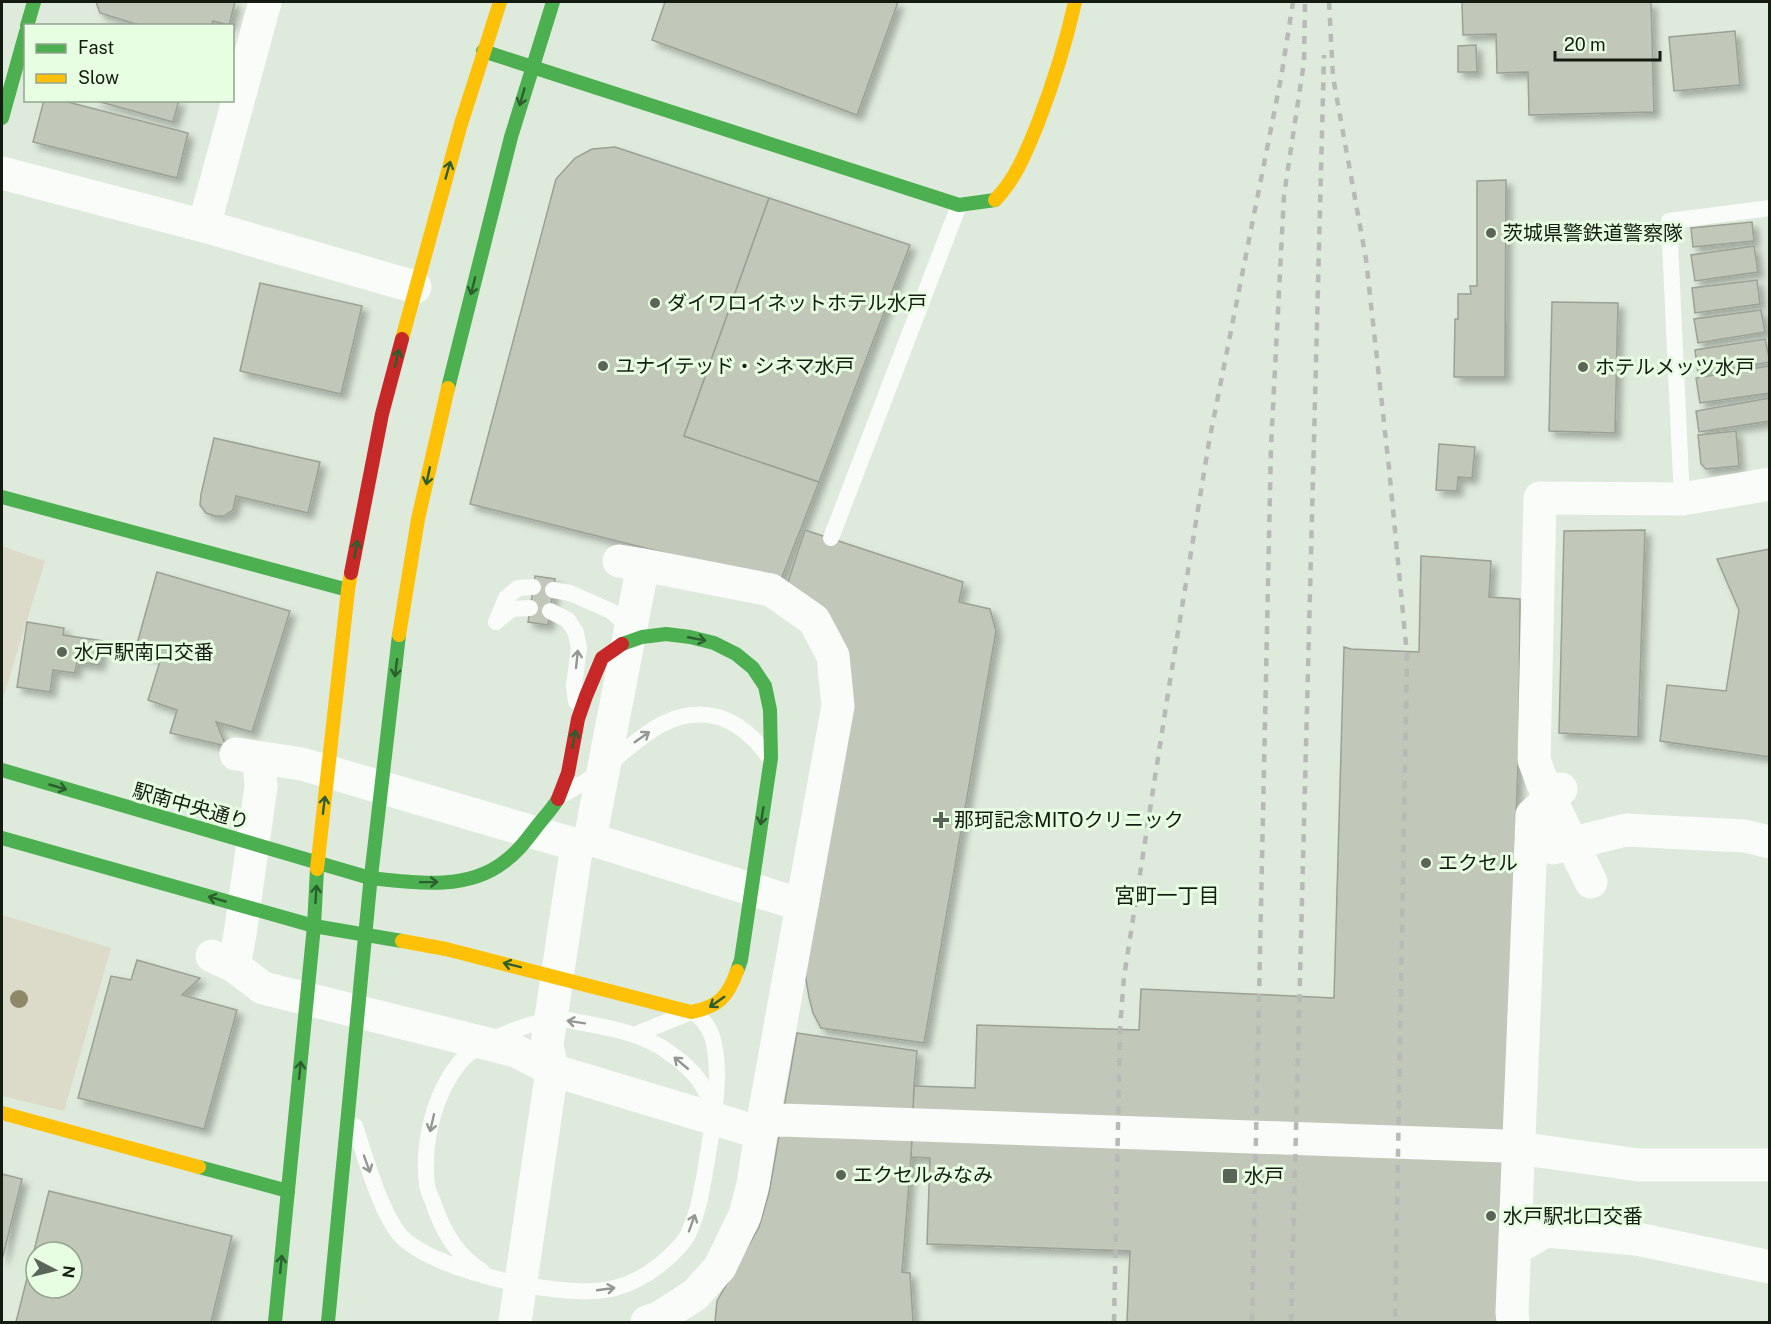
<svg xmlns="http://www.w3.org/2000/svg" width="1771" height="1324" viewBox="0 0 1771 1324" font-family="'Public Sans','Noto Sans JP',sans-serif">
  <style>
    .green { fill: #dcdbc9 }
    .building { fill: #c1c7b9; stroke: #9ba195; stroke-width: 1.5; fill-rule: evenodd; filter: url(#shadow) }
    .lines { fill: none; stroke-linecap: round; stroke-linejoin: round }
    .lane { stroke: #fafcfa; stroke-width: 16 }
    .street { stroke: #fafcfa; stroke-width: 33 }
    .fast { stroke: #4caf50; stroke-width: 14 }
    .slow { stroke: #ffc107; stroke-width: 14 }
    .jam { stroke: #c62828; stroke-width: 14 }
    .rail { stroke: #b7bab6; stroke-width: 4.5; stroke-dasharray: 8 8; stroke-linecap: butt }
    .tree { fill: #8e8869 }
    .oneway { stroke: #2d5e2e }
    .oneway2 { stroke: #929792 }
    .poi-dot { fill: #5b6458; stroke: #e8fee2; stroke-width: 2 }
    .labels { text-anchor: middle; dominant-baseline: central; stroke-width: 6; stroke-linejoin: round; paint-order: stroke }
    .poi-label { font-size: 20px; fill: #141c12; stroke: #e8fee2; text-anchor: start }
    .street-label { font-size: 20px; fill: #141c12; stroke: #e8fee2 }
    .neighbourhood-label { font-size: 21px; fill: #141c12; stroke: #e8fee2 }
  </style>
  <defs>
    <filter id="shadow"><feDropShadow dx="5.5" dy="5.5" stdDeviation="3" flood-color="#0004"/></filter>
  </defs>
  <rect width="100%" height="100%" fill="#deeadb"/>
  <g class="green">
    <polygon points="2,546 45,561 2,702"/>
    <polygon points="2,915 111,948 64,1111 2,1096"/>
  </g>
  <g class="building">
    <polygon points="96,2 235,2 229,25 213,21 211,26 142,26 100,13"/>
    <polygon points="665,2 898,2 857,115 652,40"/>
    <polygon points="1462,2 1651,2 1654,112 1529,115 1528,72 1497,73 1496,34 1463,35"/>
    <polygon points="1735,31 1740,85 1674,91 1669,37"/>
    <polygon points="1476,45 1477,72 1458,72 1458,46"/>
    <polygon points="44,100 60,100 188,133 177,178 33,142"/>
    <polygon points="93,100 179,100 173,122"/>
    <polygon points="615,147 769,198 684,436 819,482 780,582 470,504 556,179 575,158 592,149"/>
    <polygon points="1506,180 1505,377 1454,377 1455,319 1458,319 1458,294 1471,294 1470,286 1477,286 1477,181"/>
    <polygon points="769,198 910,245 819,482 684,436"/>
    <polygon points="1752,222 1754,241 1693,247 1691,228"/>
    <polygon points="1754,246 1758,272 1695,281 1691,255"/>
    <polygon points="1757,280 1760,304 1695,313 1692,288"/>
    <polygon points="260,283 362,306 341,394 240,371"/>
    <polygon points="1552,302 1618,303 1615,433 1549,431"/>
    <polygon points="1761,310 1765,332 1698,343 1694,319"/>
    <polygon points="1765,339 1770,362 1698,374 1695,350"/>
    <polygon points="1769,366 1770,393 1700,403 1696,378"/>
    <polygon points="1770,398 1770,421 1699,432 1696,411"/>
    <polygon points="1736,431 1739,466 1706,469 1701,464 1698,435"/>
    <polygon points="214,438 320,462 308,513 236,496 233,510 224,516 215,516 206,513 200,505 201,494"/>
    <polygon points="1439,444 1475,447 1472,478 1458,477 1457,491 1436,490"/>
    <polygon points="805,530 963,582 959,602 990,609 996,631 924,1043 821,1028 813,1013 809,997 804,968 837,635 786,588"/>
    <polygon points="1645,530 1638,737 1559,733 1564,531"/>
    <polygon points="1770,549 1770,757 1660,741 1667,685 1726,691 1739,610 1717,559"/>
    <polygon points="1421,556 1491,561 1489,597 1520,599 1519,736 1498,1322 1127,1322 1130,1251 927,1244 930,1158 911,1157 914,1086 975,1088 977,1025 1139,1030 1141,989 1334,998 1344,647 1351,649 1419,652"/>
    <polygon points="157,572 290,611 252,732 216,722 226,746 170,733 177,710 148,700 161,658 135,651"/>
    <polygon points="535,576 555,579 548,625 528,622"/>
    <polygon points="27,622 64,628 63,635 103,641 99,665 77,662 75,673 53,670 50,692 17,687"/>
    <polygon points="137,960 200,978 182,995 237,1010 204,1129 78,1098 111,976 131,980"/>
    <polygon points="797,1033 917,1051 914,1086 911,1157 902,1272 910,1273 913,1322 715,1322 717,1301 759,1227 769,1193"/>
    <polygon points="2,1174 22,1179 2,1260"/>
    <path d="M49,1191L232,1236L211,1322H16ZM36,1252H72V1288H36Z"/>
  </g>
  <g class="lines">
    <g class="lane">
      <polyline points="1682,499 1669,221 1770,208"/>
      <polyline points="831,538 959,205"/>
      <polyline points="553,590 570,593 611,611 631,629"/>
      <polyline points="550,611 568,620 576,633 579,648 574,686 576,702"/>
      <polyline points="497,621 512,609 530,608"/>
      <polyline points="496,622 506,598 518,588 533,587"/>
      <path d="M564,794C572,789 580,785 588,780C627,754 661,705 714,716C737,721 754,737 768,756"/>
      <path d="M355,1126C365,1156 380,1211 400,1235C433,1272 568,1301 615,1288C638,1282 660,1267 676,1250C681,1245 687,1238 689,1232C701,1206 704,1176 709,1148C714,1114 721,1077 714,1044C712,1032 703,1016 691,1012L634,1035"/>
      <path d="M482,1271C457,1256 442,1230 433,1202C431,1197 428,1191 427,1185C422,1143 434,1093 461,1061C478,1041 535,1020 560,1019C566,1019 573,1021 578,1022C607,1027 645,1034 668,1052C677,1058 686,1065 693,1073C702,1082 708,1096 715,1107"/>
    </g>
    <g class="street">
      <polyline points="2,173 204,226 415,287"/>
      <polyline points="204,226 265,2"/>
      <polyline points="236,754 302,764 577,845 590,839 643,565 619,561"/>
      <polyline points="590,839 802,905 838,706 833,656 814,620 771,590 643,565"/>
      <polyline points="1553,848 1626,830 1744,836 1770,842"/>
      <polyline points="1591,882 1543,784 1534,760 1540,498 1682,499 1770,484"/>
      <polyline points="802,905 763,1121 782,1120 1504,1146 1639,1165 1770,1165"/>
      <polyline points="212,956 234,966 263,988 516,1051 552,1070 761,1133"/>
      <polyline points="234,966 240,934 261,787 259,758"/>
      <polyline points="1516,1212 1527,1242 1545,1231 1637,1239 1770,1267"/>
      <polyline points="515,1322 552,1070 547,1044 577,845"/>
      <polyline points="647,1322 659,1318 695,1295 720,1267 745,1215 753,1184 763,1121"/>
      <polyline points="1513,1322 1512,1312 1532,815 1561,789"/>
    </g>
    <g class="fast">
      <polyline points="27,26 34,2"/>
      <polyline points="483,51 959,205 995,200"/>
      <polyline points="2,118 26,32"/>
      <polyline points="448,388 511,137 553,2"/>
      <polyline points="2,497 348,590"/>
      <polyline points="622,644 642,637 666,634 690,637 714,643 736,654 753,668 765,686 770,710 771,758 741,960 737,971"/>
      <path d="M2,770L370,878C414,883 467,891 504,862C518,852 528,838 538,825C545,816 552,809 558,799"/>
      <polyline points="2,838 314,926 402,941"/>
      <polyline points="199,1167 288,1191"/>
      <polyline points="275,1322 314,926 317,869"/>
      <polyline points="328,1322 370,885 399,635"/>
    </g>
    <g class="slow">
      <path d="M995,200C1016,179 1027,150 1038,123C1053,84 1066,43 1075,2"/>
      <polyline points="402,339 461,124 500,2"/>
      <polyline points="399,635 418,519 448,388"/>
      <polyline points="317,869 348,590 351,573"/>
      <path d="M402,941L446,949L691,1012C718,1007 728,997 737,971"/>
      <polyline points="2,1113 199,1167"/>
    </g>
    <g class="jam">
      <polyline points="351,573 382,414 402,339"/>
      <polyline points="558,799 568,773 578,719 586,696 602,658 622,644"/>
    </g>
    <g class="rail">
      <polyline points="1329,2 1333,77 1366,259 1389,468 1407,655 1395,1322"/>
      <polyline points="1114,1322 1120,1029 1124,977 1169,687 1209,442 1281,78 1293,2"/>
      <polyline points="1252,1322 1271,446 1284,195 1304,62 1305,2"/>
      <polyline points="1291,1322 1324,55"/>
    </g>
  </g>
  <circle class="tree" cx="19" cy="999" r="9"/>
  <defs><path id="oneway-shaft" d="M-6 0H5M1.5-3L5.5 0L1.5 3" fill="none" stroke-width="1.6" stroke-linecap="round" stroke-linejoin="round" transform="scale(1.5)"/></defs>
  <g class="oneway">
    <use href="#oneway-shaft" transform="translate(522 97) rotate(106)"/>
    <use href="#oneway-shaft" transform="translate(448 170) rotate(-74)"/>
    <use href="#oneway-shaft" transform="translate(473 286) rotate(104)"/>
    <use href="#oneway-shaft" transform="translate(397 358) rotate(-76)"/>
    <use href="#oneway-shaft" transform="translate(428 476) rotate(102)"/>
    <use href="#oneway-shaft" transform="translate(356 549) rotate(-79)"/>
    <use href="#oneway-shaft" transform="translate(697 639) rotate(11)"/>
    <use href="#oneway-shaft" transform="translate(396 668) rotate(97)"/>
    <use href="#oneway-shaft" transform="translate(574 739) rotate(-80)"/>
    <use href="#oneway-shaft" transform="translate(58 787) rotate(16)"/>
    <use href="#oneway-shaft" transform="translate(324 805) rotate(-83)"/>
    <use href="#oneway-shaft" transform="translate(762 816) rotate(99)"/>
    <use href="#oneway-shaft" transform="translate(429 882) rotate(-1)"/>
    <use href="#oneway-shaft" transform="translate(316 894) rotate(-87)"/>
    <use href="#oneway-shaft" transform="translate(217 899) rotate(-164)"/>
    <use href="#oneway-shaft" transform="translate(512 965) rotate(-166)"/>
    <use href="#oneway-shaft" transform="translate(717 1002) rotate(145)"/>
    <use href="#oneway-shaft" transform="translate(300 1070) rotate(-84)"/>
    <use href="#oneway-shaft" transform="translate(281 1264) rotate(-84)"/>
  </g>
  <g class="oneway2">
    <use href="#oneway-shaft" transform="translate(577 659) rotate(-84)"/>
    <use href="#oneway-shaft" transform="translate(642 737) rotate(-35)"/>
    <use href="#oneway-shaft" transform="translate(576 1022) rotate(-171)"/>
    <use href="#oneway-shaft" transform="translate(681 1063) rotate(-140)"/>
    <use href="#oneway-shaft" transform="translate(432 1123) rotate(103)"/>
    <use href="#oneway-shaft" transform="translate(367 1164) rotate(70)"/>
    <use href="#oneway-shaft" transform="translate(692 1223) rotate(-70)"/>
    <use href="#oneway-shaft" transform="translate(606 1289) rotate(-8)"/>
  </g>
  <g class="poi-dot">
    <circle cx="1491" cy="233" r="6"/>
    <circle cx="655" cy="303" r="6"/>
    <circle cx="603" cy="366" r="6"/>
    <circle cx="1583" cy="367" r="6"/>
    <circle cx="62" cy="652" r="6"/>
    <path d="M938 811h6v6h6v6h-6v6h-6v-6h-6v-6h6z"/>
    <circle cx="1426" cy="863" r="6"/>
    <circle cx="841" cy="1175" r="6"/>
    <rect x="1222" y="1168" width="16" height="16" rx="3"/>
    <circle cx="1491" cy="1216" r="6"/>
  </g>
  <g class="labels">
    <g class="poi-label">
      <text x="1503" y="233">茨城県警鉄道警察隊</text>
      <text x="667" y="303">ダイワロイネットホテル水戸</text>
      <text x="615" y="366">ユナイテッド・シネマ水戸</text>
      <text x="1595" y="367">ホテルメッツ水戸</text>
      <text x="74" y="652">水戸駅南口交番</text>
      <text x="954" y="820">那珂記念MITOクリニック</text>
      <text x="1438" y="863">エクセル</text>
      <text x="853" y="1175">エクセルみなみ</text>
      <text x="1244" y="1176">水戸</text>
      <text x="1503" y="1216">水戸駅北口交番</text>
    </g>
    <g class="street-label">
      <text transform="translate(191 806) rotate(16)">駅南中央通り</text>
    </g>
    <g class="neighbourhood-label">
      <text x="1167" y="895">宮町一丁目</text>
    </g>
  </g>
  <rect width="1771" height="1324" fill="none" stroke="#141c12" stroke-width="6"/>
  <rect x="24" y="24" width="210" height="78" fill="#e8fee2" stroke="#93a48f" stroke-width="1.5"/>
  <rect x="36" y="44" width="30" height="9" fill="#4caf50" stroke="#93a48f" stroke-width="1.5"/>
  <text x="78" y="54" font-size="18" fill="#141c12">Fast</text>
  <rect x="36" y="74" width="30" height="9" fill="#ffc107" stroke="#93a48f" stroke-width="1.5"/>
  <text x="78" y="84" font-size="18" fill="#141c12">Slow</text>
  <g transform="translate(54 1270) rotate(97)"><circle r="28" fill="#e8fee2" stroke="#93a48f" stroke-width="1.5"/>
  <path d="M0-4.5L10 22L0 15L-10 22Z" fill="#5b6458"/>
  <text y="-9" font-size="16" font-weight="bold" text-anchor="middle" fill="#141c12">N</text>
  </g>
  <path d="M1555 51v9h105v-9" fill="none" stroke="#141c12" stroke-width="3"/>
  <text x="1564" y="51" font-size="18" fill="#141c12" stroke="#e8fee2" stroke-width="4.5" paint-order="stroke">20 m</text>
</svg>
